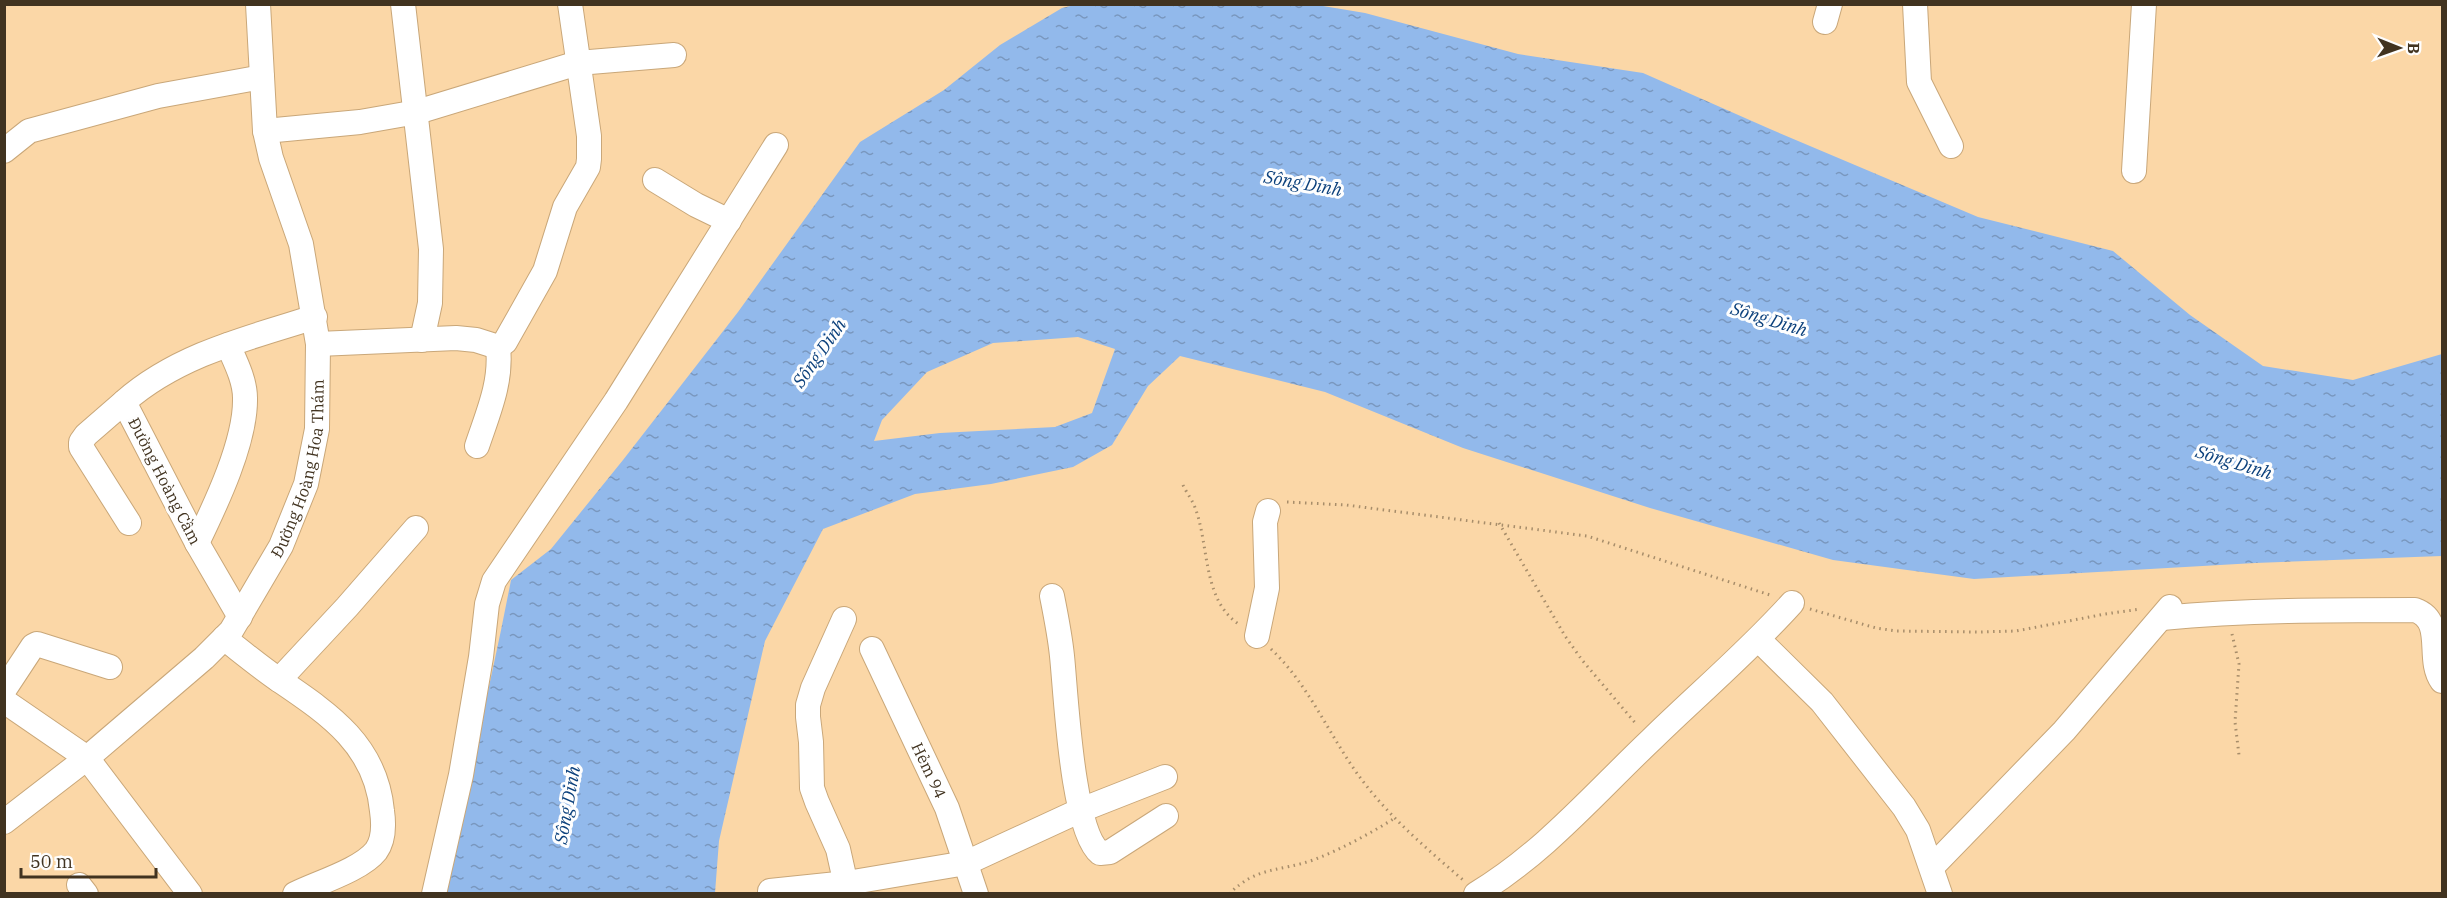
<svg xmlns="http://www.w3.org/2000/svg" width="2447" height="898" viewBox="0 0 2447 898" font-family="'IBM Plex Serif',serif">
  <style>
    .water { fill: url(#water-ripples); fill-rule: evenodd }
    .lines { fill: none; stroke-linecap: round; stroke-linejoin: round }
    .minor-casing { stroke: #c9a779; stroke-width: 26 }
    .path { stroke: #a78d6a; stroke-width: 3; stroke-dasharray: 1.5 4.5; stroke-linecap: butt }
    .minor { stroke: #fff; stroke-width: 24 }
    .labels { text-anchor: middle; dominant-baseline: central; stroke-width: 6; stroke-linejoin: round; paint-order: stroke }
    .street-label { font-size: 16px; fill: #413320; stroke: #fefefe }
    .water-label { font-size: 18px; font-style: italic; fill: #0c417c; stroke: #fefefe }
  </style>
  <defs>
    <pattern id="water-ripples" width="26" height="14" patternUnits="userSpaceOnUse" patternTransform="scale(1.5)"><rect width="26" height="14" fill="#92b9eb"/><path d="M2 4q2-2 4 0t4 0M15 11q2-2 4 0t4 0" fill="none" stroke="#7997be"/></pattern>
  </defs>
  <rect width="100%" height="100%" fill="#fbd7a7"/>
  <path class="water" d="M1079,4L1317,5L1365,13L1518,54L1643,73L1770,129L1978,217L2113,251L2190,315L2263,366L2353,380L2442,354V556L2255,563L1974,579L1833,560L1650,508L1463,448L1325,392L1180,356L1148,386L1112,445L1073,467L991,484L915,494L823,529L765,641L719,841L715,893L443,894C465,789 491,685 511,580L551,549L623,460L738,312L860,142L944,90L1000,45L1062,8ZM1078,337L1115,349L1092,413L1055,427L940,433L874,441L882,420L927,372L993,343Z"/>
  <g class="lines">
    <g class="minor-casing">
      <g id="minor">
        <polyline points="403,4 431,249 430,303 422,340"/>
        <polyline points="1915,4 1919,82 1951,146"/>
        <polyline points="1825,22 1830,4"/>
        <polyline points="265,131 360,122 417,112 578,63 674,55"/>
        <polyline points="4,151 29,131 158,96 262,77"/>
        <polyline points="2134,171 2144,4"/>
        <polyline points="655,180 696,205 729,221"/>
        <polyline points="318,344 456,338 476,340 498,347 505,342 545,271 565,207 588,167 589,159 589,136 570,4"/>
        <polyline points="124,402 86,435 81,442 81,447 129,523"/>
        <path d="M477,446C488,413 502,382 498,347"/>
        <path d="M197,543C216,504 246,441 245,398C245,380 235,361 228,345"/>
        <path d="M1052,596C1056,616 1060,636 1062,656C1066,694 1072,831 1100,853L1110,852L1166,816"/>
        <path d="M240,617L197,543L124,402C177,355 248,338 315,317"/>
        <path d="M2162,618C2246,610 2330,610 2415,610C2446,621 2426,659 2442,681"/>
        <polyline points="844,619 813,688 808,705 808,717 811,742 812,788 817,802 838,849 848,894"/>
        <polyline points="1257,636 1267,588 1265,522 1268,511"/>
        <path d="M224,638C242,652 260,667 279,680C329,714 376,745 382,811C384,825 384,840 376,851C361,870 317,883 295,894"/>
        <polyline points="1759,640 1822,702 1904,807 1918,830 1940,894"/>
        <path id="s1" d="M872,649L947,808L976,894"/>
        <polyline points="279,680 347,607 416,528"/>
        <polyline points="4,690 33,646 37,644 110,667"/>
        <polyline points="4,701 87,758 190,894"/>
        <path id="s2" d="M4,822L87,758L204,658L231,631L281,546L306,484L317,429L318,344L301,244L271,158L265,131L258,4"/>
        <polyline points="1932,867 2064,731 2170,607"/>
        <polyline points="79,885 86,894"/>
        <polyline points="770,891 847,883 966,863 1081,810 1165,777"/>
        <polyline points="434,894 461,775 481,657 487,604 494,581 616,401 776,145"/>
        <path d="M1476,894C1543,854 1595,793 1651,740C1698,694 1748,652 1792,603"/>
      </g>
    </g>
    <g class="path">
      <path d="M1183,485C1186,492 1191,498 1194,505C1210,543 1201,600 1240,625"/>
      <polyline points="1287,502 1346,505 1587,536 1770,595"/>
      <polyline points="1499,523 1565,636 1582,660 1637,725"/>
      <polyline points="1810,609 1876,628 1896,631 1979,632 2016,631 2105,614 2141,609"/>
      <polyline points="2232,634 2239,664 2235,722 2239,755"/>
      <path d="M1271,649C1309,685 1329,735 1359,776C1388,816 1426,848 1463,880"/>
      <path d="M1229,894C1257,866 1279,872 1313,860C1342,849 1369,834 1395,818"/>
    </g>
    <use href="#minor" class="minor"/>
  </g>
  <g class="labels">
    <g class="street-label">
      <text stroke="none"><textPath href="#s2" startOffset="476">Đường Hoàng Hoa Thám</textPath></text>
      <text transform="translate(165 481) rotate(63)">Đường Hoàng Cầm</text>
      <text stroke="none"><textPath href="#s1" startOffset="134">Hẻm 94</textPath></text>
    </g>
    <g class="water-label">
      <text transform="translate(1303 183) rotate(10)">Sông Dinh</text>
      <text transform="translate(1769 319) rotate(17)">Sông Dinh</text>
      <text transform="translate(819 353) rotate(-55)">Sông Dinh</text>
      <text transform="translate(2234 462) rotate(17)">Sông Dinh</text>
      <text transform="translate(567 805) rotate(-80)">Sông Dinh</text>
    </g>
  </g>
  <rect width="2447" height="898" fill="none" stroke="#413320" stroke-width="12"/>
  <g transform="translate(2399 48) rotate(91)" stroke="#fefefe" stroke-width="4.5" paint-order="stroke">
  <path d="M0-4.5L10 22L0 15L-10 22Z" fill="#413320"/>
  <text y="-9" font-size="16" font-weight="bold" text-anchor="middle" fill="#413320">B</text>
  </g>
  <path d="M21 868v9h135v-9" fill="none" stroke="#413320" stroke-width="3"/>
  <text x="30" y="868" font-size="18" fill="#413320" stroke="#fefefe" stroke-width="4.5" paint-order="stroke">50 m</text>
</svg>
